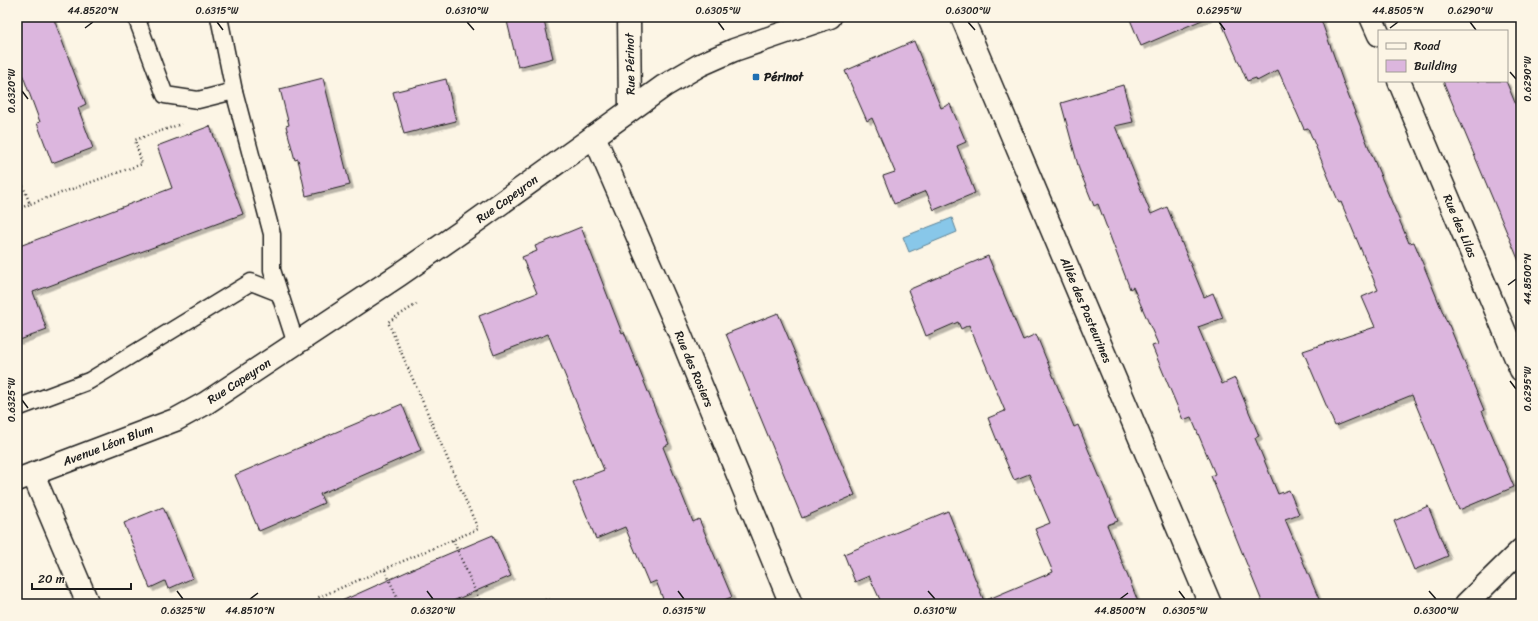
<svg xmlns="http://www.w3.org/2000/svg" width="1538" height="621" viewBox="0 0 1538 621" font-family="Sriracha,sans-serif">
  <style>
    .water { fill: #88c7e9; stroke: #5d8397 }
    .building { fill: #dcb6de; stroke: #1c1c1c; filter: url(#shadow) }
    .lines { fill: none; stroke-linecap: round; stroke-linejoin: round }
    .service-casing { stroke: #1c1c1c; stroke-width: 19 }
    .minor-casing { stroke: #1c1c1c; stroke-width: 25 }
    .tertiary-casing { stroke: #1c1c1c; stroke-width: 25 }
    .path { stroke: #1c1c1c; stroke-width: 2.5; stroke-dasharray: 1 3; stroke-linecap: butt }
    .service { stroke: #fcf5e5; stroke-width: 16 }
    .minor { stroke: #fcf5e5; stroke-width: 22 }
    .tertiary { stroke: #fcf5e5; stroke-width: 22 }
    .ticks { fill: none; stroke: #1c1c1c; stroke-width: 1.5 }
    .poi-dot { fill: #1f6fb2; stroke: #fcf5e5; stroke-width: 1.5 }
    .labels { text-anchor: middle; dominant-baseline: central; stroke-width: 3; stroke-linejoin: round; paint-order: stroke }
    .street-label { font-size: 12px; fill: #1c1c1c; stroke: #fcf5e5 }
    .poi-label { font-size: 12px; font-weight: bold; fill: #1c1c1c; stroke: #fcf5e5; text-anchor: start }
    .neatline { fill: none; stroke: #1c1c1c; stroke-width: 1.5 }
    .ticks-label { font-size: 10px; text-anchor: middle; fill: #1c1c1c }
  </style>
  <defs>
    <filter id="shadow"><feDropShadow dx="3.5" dy="3.5" stdDeviation="0" flood-color="#0004"/></filter>
  </defs>
  <rect width="100%" height="100%" fill="#fcf5e5"/>
  <filter id="ink" filterUnits="userSpaceOnUse"><feTurbulence type="fractalNoise" baseFrequency=".025" numOctaves="2"/><feDisplacementMap in="SourceGraphic" scale="8" xChannelSelector="R" yChannelSelector="G"/><feConvolveMatrix kernelMatrix="1 2 1 2 8 2 1 2 1" color-interpolation-filters="sRGB"/></filter>
  <g filter="url(#ink)">
    <polygon class="water" points="952,218 957,232 909,252 903,237"/>
    <g class="building">
      <polygon points="17,17 53,17 86,104 78,108 93,148 52,163 37,123 40,122 17,60"/>
      <polygon points="506,17 543,17 553,58 518,67"/>
      <polygon points="1129,17 1209,17 1141,46"/>
      <polygon points="1219,17 1320,17 1345,87 1371,153 1409,243 1414,242 1448,325 1449,325 1484,410 1482,411 1514,487 1459,510 1412,395 1335,426 1303,351 1375,327 1362,297 1378,290 1341,202 1339,203 1308,128 1304,129 1278,70 1257,81 1256,78 1247,81"/>
      <polygon points="914,41 941,108 950,104 966,142 957,146 975,193 934,210 926,191 894,204 883,176 895,172 872,118 867,121 845,71"/>
      <polygon points="323,78 350,185 306,196 298,159 295,160 286,126 289,125 280,89"/>
      <polygon points="446,79 456,121 404,134 393,92"/>
      <polygon points="1443,81 1506,81 1521,117 1521,266"/>
      <polygon points="1123,85 1133,122 1115,126 1151,214 1167,207 1204,297 1213,293 1223,318 1198,327 1222,384 1235,378 1259,436 1255,438 1278,494 1289,490 1299,514 1285,519 1321,604 1263,604 1211,476 1215,474 1191,417 1183,420 1152,346 1158,344 1133,287 1130,289 1098,204 1094,206 1079,169 1061,103"/>
      <polygon points="210,126 243,214 33,292 47,330 17,341 17,247 172,188 157,146"/>
      <polygon points="581,227 622,333 624,332 669,444 663,447 693,522 699,519 732,597 713,604 665,604 656,581 649,584 625,527 596,539 573,482 604,470 548,334 494,355 479,316 537,293 522,257 537,251 535,246"/>
      <polygon points="988,256 1023,340 1036,334 1074,427 1078,425 1118,521 1107,525 1139,604 882,604 869,576 855,582 844,554 948,511 984,601 1053,572 1035,529 1050,523 1029,474 1014,480 1000,448 988,418 1005,411 969,325 961,329 958,322 926,336 908,290"/>
      <polygon points="778,313 855,495 802,518 726,334"/>
      <polygon points="402,404 421,450 320,494 324,503 259,531 235,475"/>
      <polygon points="1428,506 1448,556 1414,570 1394,521"/>
      <polygon points="163,507 193,578 168,589 165,581 150,588 124,523"/>
      <polygon points="493,535 511,576 446,604 335,604 415,568"/>
    </g>
    <g class="lines">
      <g class="service-casing">
        <g id="service">
          <polyline points="136,17 165,95 198,100 234,91 272,234 272,270 296,344"/>
          <polyline points="219,17 234,91"/>
          <polyline points="17,408 89,381 251,282 279,293"/>
        </g>
      </g>
      <g class="minor-casing">
        <g id="minor">
          <polyline points="629,17 630,110"/>
          <polyline points="962,17 1210,604"/>
          <polyline points="1371,17 1379,35"/>
          <polyline points="1399,81 1521,370"/>
          <polyline points="594,136 680,334 791,604"/>
          <polyline points="33,474 88,604"/>
          <polyline points="1466,604 1521,550"/>
        </g>
      </g>
      <g class="tertiary-casing">
        <polyline id="tertiary" points="17,480 175,420 206,403 399,275 461,232 664,86 700,65 734,50 830,17"/>
      </g>
      <g class="path">
        <polyline points="17,171 30,204 142,164 135,140 181,124"/>
        <polyline points="17,210 30,204 29,202"/>
        <polyline points="453,540 481,604"/>
        <polyline points="385,570 400,604"/>
        <polyline points="319,604 317,598 478,529 388,322 417,304"/>
        <polyline points="538,604 549,598"/>
      </g>
      <use href="#service" class="service"/>
      <use href="#minor" class="minor"/>
      <use href="#tertiary" class="tertiary"/>
    </g>
  </g>
  <path class="ticks" d="M217,22L223,30M467,22L474,30M718,22L724,30M968,22L975,30M1219,22L1225,30M1470,22L1476,30M85,28L93,22M1390,28L1398,22M1510,72L1516,79M22,91L28,99M1508,285L1516,279M1510,381L1516,389M22,400L28,408M177,591L183,599M427,591L433,599M678,591L684,599M928,591L935,599M1179,591L1185,599M1429,591L1436,599M250,599L258,593M1120,599L1128,593"/>
  <rect class="poi-dot" x="752" y="73" width="8" height="8" rx="2"/>
  <g class="labels">
    <g class="street-label">
      <text transform="translate(630 64) rotate(-91)">Rue Périnot</text>
      <text transform="translate(507 199) rotate(-36)">Rue Capeyron</text>
      <text transform="translate(1460 226) rotate(67)">Rue des Lilas</text>
      <text transform="translate(1086 310) rotate(67)">Allée des Pasteurines</text>
      <text transform="translate(694 369) rotate(67)">Rue des Rosiers</text>
      <text transform="translate(239 381) rotate(-33)">Rue Capeyron</text>
      <text transform="translate(108 445) rotate(-21)">Avenue Léon Blum</text>
    </g>
    <g class="poi-label">
      <text x="764" y="77">Périnot</text>
    </g>
  </g>
  <rect width="1538" height="621" fill="none" stroke="#fcf5e5" stroke-width="44"/>
  <rect x="1378" y="30" width="130" height="52" fill="#fcf5e5" stroke="#a29e95"/>
  <rect x="1386" y="43" width="20" height="6" fill="#fcf5e5" stroke="#a29e95"/>
  <text x="1414" y="50" font-size="12" fill="#1c1c1c">Road</text>
  <rect x="1386" y="60" width="20" height="12" fill="#dcb6de" stroke="#a29e95"/>
  <text x="1414" y="70" font-size="12" fill="#1c1c1c">Building</text>
  <path d="M32 583v6h99v-6" fill="none" stroke="#1c1c1c" stroke-width="2"/>
  <text x="38" y="583" font-size="12" fill="#1c1c1c" stroke="#fcf5e5" stroke-width="3" paint-order="stroke">20 m</text>
  <rect x="22" y="22" width="1494" height="577" class="neatline"/>
  <g class="ticks-label">
    <text x="93" y="14">44.8520°N</text>
    <text x="217" y="14">0.6315°W</text>
    <text x="467" y="14">0.6310°W</text>
    <text x="718" y="14">0.6305°W</text>
    <text x="968" y="14">0.6300°W</text>
    <text x="1219" y="14">0.6295°W</text>
    <text x="1398" y="14">44.8505°N</text>
    <text x="1470" y="14">0.6290°W</text>
    <text transform="translate(1527 79) rotate(-90)" y="4">0.6290°W</text>
    <text transform="translate(11 91) rotate(-90)" y="4">0.6320°W</text>
    <text transform="translate(1527 279) rotate(-90)" y="4">44.8500°N</text>
    <text transform="translate(1527 389) rotate(-90)" y="4">0.6295°W</text>
    <text transform="translate(11 400) rotate(-90)" y="4">0.6325°W</text>
    <text x="183" y="614">0.6325°W</text>
    <text x="250" y="614">44.8510°N</text>
    <text x="433" y="614">0.6320°W</text>
    <text x="684" y="614">0.6315°W</text>
    <text x="935" y="614">0.6310°W</text>
    <text x="1120" y="614">44.8500°N</text>
    <text x="1185" y="614">0.6305°W</text>
    <text x="1436" y="614">0.6300°W</text>
  </g>
</svg>
